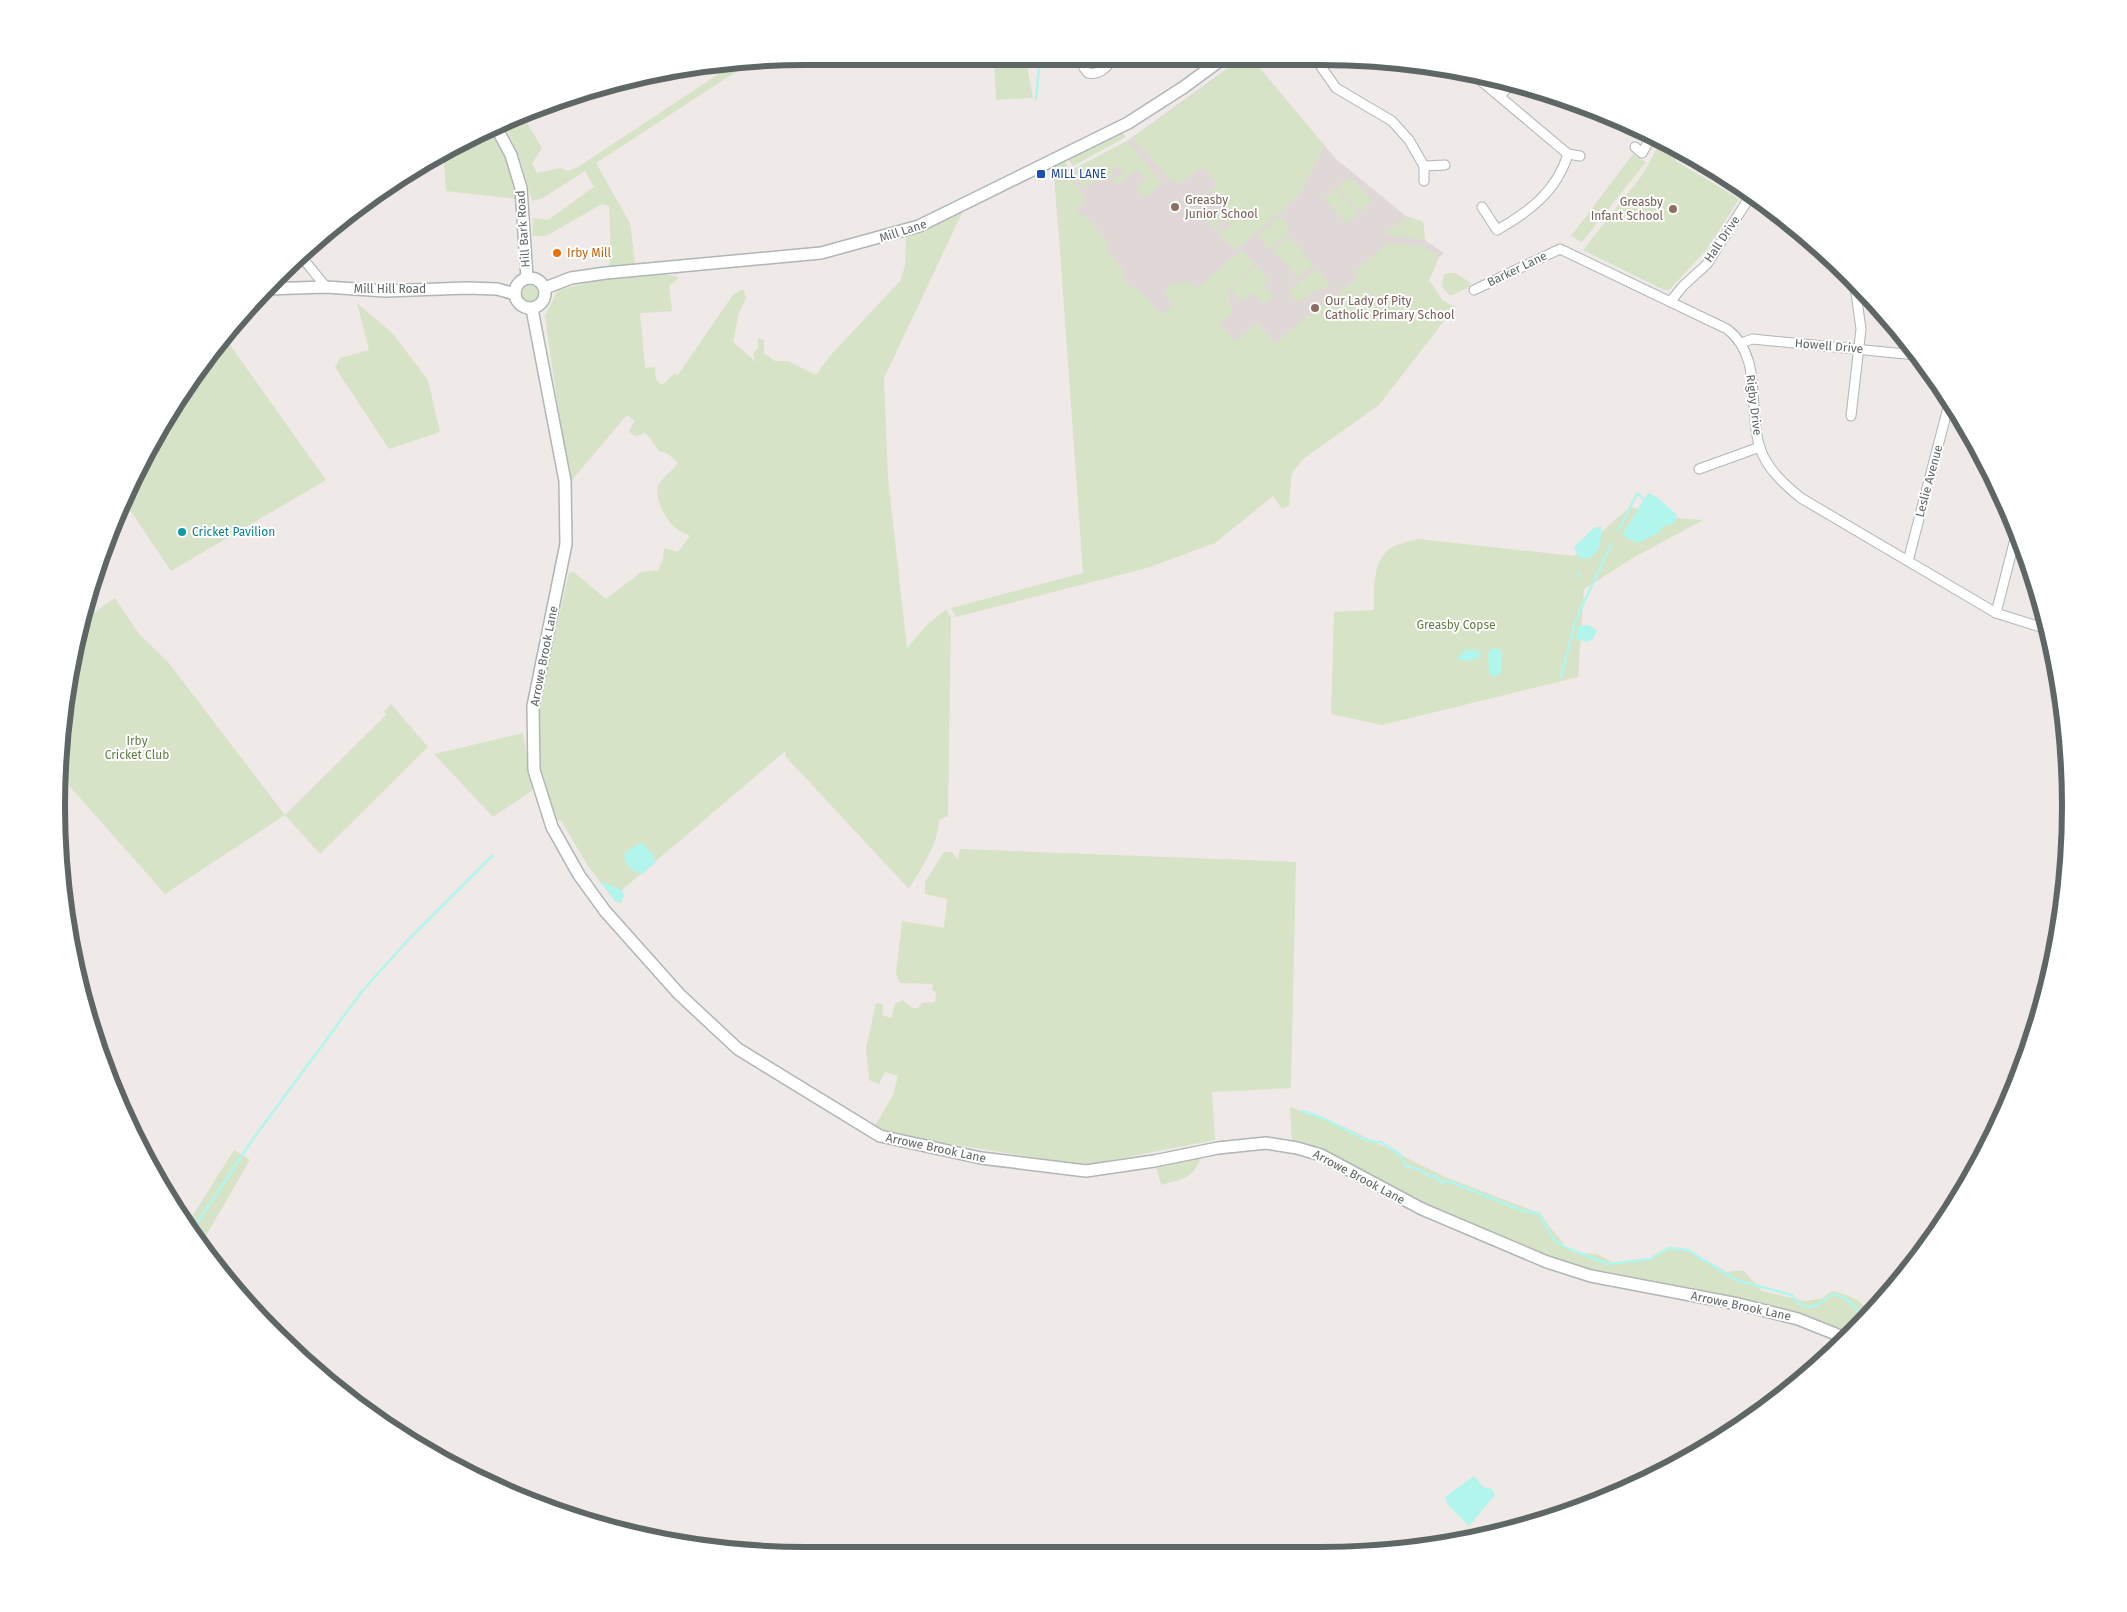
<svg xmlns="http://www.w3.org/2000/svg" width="2127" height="1612" viewBox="0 0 2127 1612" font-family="'Fira Sans',sans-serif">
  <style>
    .education { fill: #dfd8d6 }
    .green { fill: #d7e3c7 }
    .water { fill: #b1f5ed }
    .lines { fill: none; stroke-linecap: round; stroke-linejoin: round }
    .stream { stroke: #b1f5ed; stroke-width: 2.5 }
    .minor-casing { stroke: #b0b5b5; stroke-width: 11 }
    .tertiary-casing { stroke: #b0b5b5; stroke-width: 14 }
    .minor { stroke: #fff; stroke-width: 9 }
    .tertiary { stroke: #fff; stroke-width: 11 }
    .transit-dot { fill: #1a4fb4; stroke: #fff; stroke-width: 2 }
    .education-dot { fill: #8d6e63; stroke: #fff; stroke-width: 2 }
    .food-dot { fill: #e8710a; stroke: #fff; stroke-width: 2 }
    .culture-dot { fill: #0f9aa8; stroke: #fff; stroke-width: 2 }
    .labels { text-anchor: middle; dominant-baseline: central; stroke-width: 4; stroke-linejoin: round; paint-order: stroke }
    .transit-label { font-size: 12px; fill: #164399; stroke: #fff; text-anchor: start }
    .education-label { font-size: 12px; fill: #785e54; stroke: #fff; text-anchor: start }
    .street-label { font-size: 12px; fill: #5f6666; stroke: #fff }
    .food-label { font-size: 12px; fill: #c56008; stroke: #fff; text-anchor: start }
    .culture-label { font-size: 12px; fill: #0d838f; stroke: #fff; text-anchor: start }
    .park-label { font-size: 12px; fill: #5f7d3f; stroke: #fff }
    .rim { fill: none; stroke: #5f6666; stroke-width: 6 }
  </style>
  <rect width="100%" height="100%" fill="#efe9e7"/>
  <polygon class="education" points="1247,59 1252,59 1336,159 1406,216 1423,222 1425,240 1444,253 1439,257 1429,280 1442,300 1269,465 1058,226 1054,175 1074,169 1127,141 1239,60 1243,64 1248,61"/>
  <g class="green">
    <polygon points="1247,59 1252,59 1324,145 1299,195 1240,247 1233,249 1218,232 1221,229 1224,232 1231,226 1225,218 1217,224 1219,227 1216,230 1208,221 1224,206 1211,191 1218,184 1202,166 1180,184 1171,181 1133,137 1192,96 1239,60 1243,64 1248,61"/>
    <polygon points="1026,60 1033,98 996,100 994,61"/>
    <path d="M751,62L596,163L630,223L635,264L609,268C611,247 610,227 609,206L602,204L546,236H532L533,218L548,220L594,187L585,171L543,198L532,201L520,158L503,121L521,113L542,148L532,163L537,173L560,168L568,171L578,167L735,63Z"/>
    <polygon points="491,127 504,148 516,199 446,191 443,151"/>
    <polygon points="1122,133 1126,137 1073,166 1068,159"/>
    <polygon points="1662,139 1672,146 1676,161 1739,199 1708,248 1669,290 1664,290 1583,250 1643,174"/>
    <polygon points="1127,141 1162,182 1146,199 1136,186 1145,178 1137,170 1118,185 1112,178 1115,176 1117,178 1124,173 1118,166 1111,171 1113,175 1110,177 1108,175 1083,187 1074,169"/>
    <polygon points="1633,154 1646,162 1582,242 1571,236"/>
    <polygon points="1065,161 1085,201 1076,209 1082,217 1085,215 1110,245 1106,249 1126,273 1122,276 1133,289 1136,287 1162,315 1173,305 1163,293 1173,284 1188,281 1196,289 1242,250 1255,264 1228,288 1232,313 1220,324 1235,342 1258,323 1275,344 1309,314 1312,316 1358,277 1354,272 1388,243 1422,246 1439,257 1429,280 1442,300 1455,307 1379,405 1303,459 1292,473 1289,506 1282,509 1273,496 1215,543 1147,568 956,617 951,608 1083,573 1054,167"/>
    <polygon points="1349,176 1372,201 1360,212 1337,187"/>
    <polygon points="1335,188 1358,214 1347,224 1324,198"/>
    <path d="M963,211L884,378L888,478L907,648L926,626L946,609L951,618L948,816L939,820C938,846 921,868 909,889L786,757L785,751L622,890L624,896L621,903L615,901L588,866L562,822L555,819L539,771L538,708L569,573L574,572L606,599L641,572L658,570L663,559L664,548L678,552L690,536C685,533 677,530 673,526C665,518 654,497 658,486C662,477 672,472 678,463L668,454L659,451L646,433L636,436L629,432L631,426L635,421L627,415L571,481L559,415L545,316L557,291C580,283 659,267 679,278L669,286L672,311L640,313L645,368L655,367L656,380L662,385L675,373L678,375L732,296L743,289L746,298L739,312L733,342L756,362L753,354L758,348V338L764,340V353L775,361H788L816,375L829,357L900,281L905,266L906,237Z"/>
    <polygon points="1281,216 1289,226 1288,233 1269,249 1258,236"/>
    <polygon points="1406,216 1423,222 1425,240 1385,235"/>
    <polygon points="1289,236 1314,265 1298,278 1273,250"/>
    <polygon points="1256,266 1268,280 1263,284 1274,296 1263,305 1253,292 1242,302 1230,288"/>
    <polygon points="1316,268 1330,285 1325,289 1315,290 1299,303 1288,291"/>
    <polygon points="1449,273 1455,273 1471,283 1469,287 1453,295 1449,295 1442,286 1444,274"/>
    <circle cx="530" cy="293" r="9"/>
    <polygon points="357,303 393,334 428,380 440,432 389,449 335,367 340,358 369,350"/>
    <polygon points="225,338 326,480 171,571 123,500 134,474 183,389"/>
    <path d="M1630,507L1674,518L1703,520L1631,559L1584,589L1578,677L1382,725L1331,714L1334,612L1374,610C1374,588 1372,558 1394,546C1401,543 1410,541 1417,539L1574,556Z"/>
    <polygon points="115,598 139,634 168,662 285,815 386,715 384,711 391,704 428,747 320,854 285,815 165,894 64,780 58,777 58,757 71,659 81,622"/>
    <polygon points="523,733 533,790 493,817 434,754"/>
    <polygon points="960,849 1296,862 1291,1088 1212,1092 1215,1140 1091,1164 1070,1163 913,1138 874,1127 893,1095 898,1076 885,1072 879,1084 869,1080 866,1048 876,1003 883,1004 882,1015 891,1018 895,1004 903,1000 912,1008 918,1008 922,1003 935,1002 936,992 932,990 933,984 900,983 896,974 902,921 944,928 947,899 925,894 925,882 944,852 952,852 958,860"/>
    <polygon points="2007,1073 2019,1075 2014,1093 1992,1134 2004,1106"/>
    <path d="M1290,1107L1347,1128L1445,1177L1539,1213L1567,1248L1581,1253L1597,1254L1614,1263L1650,1259L1669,1248L1688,1250L1727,1272L1743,1270L1762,1291L1804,1301L1821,1299L1832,1291C1849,1295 1860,1299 1870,1313L1852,1336L1827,1323L1795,1313L1589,1270C1525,1250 1462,1223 1402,1194C1365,1176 1332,1149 1292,1141Z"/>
    <polygon points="234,1150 250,1160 201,1244 186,1226"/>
    <path d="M1202,1155C1193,1180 1184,1178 1161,1185L1156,1165Z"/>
    <polygon points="1545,1510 1553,1517 1533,1524 1532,1513"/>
  </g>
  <g class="water">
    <polygon points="1648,493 1657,497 1677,515 1675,523 1663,526 1659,533 1637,543 1622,535"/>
    <path d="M1595,527H1601C1602,541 1599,562 1579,558L1574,547Z"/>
    <polygon points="1588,625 1597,630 1593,639 1587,642 1576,639 1578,626"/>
    <polygon points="1494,647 1502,651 1501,673 1493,677 1489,674 1488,652"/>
    <path d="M1473,649L1481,653L1480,657C1473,660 1464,664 1457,658L1465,650Z"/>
    <path d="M641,842L653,854L655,863L642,874C631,870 625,867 624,854Z"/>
    <polygon points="600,881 622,890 624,896 621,903 615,901"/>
    <polygon points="1474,1476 1483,1487 1492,1489 1495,1495 1469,1526 1447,1504 1445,1497"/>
  </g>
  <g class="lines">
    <g class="stream">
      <polyline points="1036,99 1040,60"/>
      <polyline points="1618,531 1637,494 1640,495 1644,500"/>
      <polyline points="1578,577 1579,572"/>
      <polyline points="1561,677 1575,622 1611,544"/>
      <path d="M1302,1111L1325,1119L1368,1141L1381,1142L1399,1154L1406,1166L1420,1170L1430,1177L1435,1175L1440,1182H1451L1523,1211L1539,1213L1554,1240L1567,1248L1608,1264L1650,1259L1669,1248L1688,1250L1736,1280L1792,1295L1798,1303L1810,1307L1819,1304L1833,1294C1859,1302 1849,1306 1865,1319"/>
      <polyline points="191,1232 253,1139 363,990 410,938 493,855"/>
    </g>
    <g class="minor-casing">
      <g id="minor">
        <polyline points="1315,58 1336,88 1392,121 1409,140 1424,166 1424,181"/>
        <path d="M1082,60L1084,68L1088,73C1099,75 1105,69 1112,60"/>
        <polyline points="1474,75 1568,154 1580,156"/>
        <polyline points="1500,96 1513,82"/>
        <polyline points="1635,147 1642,153 1653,134"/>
        <polyline points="1424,166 1445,165"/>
        <path d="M1482,207L1497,230C1529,212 1557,191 1568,154"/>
        <polyline points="300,255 326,287"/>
        <path d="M1474,290L1560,249L1727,329C1764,357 1747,409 1760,448C1767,469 1784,484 1801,498L1996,613L2047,629"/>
        <polyline points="1670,302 1683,286 1707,264 1751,195"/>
        <polyline points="1742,343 1752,339 1916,355"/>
        <polyline points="1851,416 1861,329 1854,279"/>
        <polyline points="1699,469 1760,447"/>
        <polyline points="1908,561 1950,400"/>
        <polyline points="1996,613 2017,531"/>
      </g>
    </g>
    <g class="tertiary-casing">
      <g id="tertiary">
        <polyline points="495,125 511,155 521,188 527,278"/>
        <circle cx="530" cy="293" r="15"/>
        <polyline points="545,288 571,278 606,273 821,253 919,226 1128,123 1184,87 1222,59"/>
        <polyline points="265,289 326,287 385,291 467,288 497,289 515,294"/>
        <polyline points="532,309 565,481 566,544 533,706 534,770 552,827 579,875 605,911 679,994 738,1049 880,1136 981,1158 1086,1171 1154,1161 1218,1148 1266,1143 1297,1148 1321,1155 1422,1209 1547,1262 1591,1276 1738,1304 1798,1319 1848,1339"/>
      </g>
    </g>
    <use href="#minor" class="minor"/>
    <use href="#tertiary" class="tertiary"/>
  </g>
  <rect class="transit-dot" x="1036" y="169" width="10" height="10" rx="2.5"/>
  <g class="education-dot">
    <circle cx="1175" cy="207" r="5"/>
    <circle cx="1673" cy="209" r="5"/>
    <circle cx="1315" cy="308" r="5"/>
  </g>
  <circle class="food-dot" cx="557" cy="253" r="5"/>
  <circle class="culture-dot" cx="182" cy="532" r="5"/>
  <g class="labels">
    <g class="transit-label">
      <text x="1051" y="174">MILL LANE</text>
    </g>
    <g class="education-label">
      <text x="1185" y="200">Greasby<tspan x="1185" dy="14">Junior School</tspan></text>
      <text x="1663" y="202" text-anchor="end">Greasby<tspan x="1663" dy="14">Infant School</tspan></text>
      <text x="1325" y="301">Our Lady of Pity<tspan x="1325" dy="14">Catholic Primary School</tspan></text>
    </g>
    <g class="street-label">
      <text transform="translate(523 229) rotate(-94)">Hill Bark Road</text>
      <text transform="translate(903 231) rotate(-18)">Mill Lane</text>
      <text transform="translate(1722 239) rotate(-56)">Hall Drive</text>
      <text transform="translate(1517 269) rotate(-26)">Barker Lane</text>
      <text x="390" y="289">Mill Hill Road</text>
      <text transform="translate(1829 346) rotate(5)">Howell Drive</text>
      <text transform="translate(1754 405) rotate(83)">Rigby Drive</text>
      <text transform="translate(1929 481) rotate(-75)">Leslie Avenue</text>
      <text transform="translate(544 656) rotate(-79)">Arrowe Brook Lane</text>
      <text transform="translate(936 1148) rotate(12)">Arrowe Brook Lane</text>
      <text transform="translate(1359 1177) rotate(28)">Arrowe Brook Lane</text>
      <text transform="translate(1741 1306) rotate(12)">Arrowe Brook Lane</text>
    </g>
    <g class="food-label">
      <text x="567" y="253">Irby Mill</text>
    </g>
    <g class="culture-label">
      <text x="192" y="532">Cricket Pavilion</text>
    </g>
    <g class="park-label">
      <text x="1456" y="625">Greasby Copse</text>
      <text x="137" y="741">Irby<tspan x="137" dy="14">Cricket Club</tspan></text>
    </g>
  </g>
  <path d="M0 0H2127V1612H0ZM806 65H1321A741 741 0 0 1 2062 806V806A741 741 0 0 1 1321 1547H806A741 741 0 0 1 65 806V806A741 741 0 0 1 806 65Z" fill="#fff" fill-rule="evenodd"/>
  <path class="rim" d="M806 65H1321A741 741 0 0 1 2062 806V806A741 741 0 0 1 1321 1547H806A741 741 0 0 1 65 806V806A741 741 0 0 1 806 65Z"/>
</svg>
